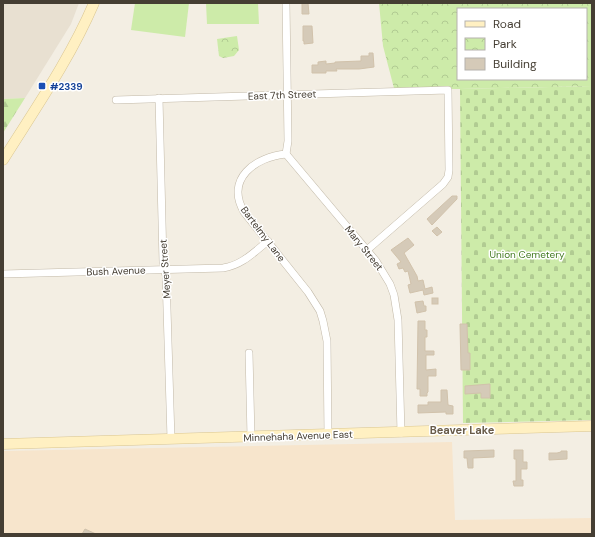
<svg xmlns="http://www.w3.org/2000/svg" width="595" height="537" viewBox="0 0 595 537" font-family="'DM Sans',sans-serif">
  <style>
    .residential { fill: #e8e0d1 }
    .commercial { fill: #f7e5cc }
    .forest { fill: url(#forest-firs) }
    .cemetery { fill: url(#cemetery-stones) }
    .park { fill: url(#park-crowns); fill-rule: evenodd }
    .garden { fill: #cdeba9 }
    .building { fill: #d5cab8; stroke: #d1c2ab }
    .lines { fill: none; stroke-linecap: round; stroke-linejoin: round }
    .minor-casing { stroke: #c2b9a8; stroke-width: 8 }
    .secondary-casing { stroke: #dac691; stroke-width: 11 }
    .minor { stroke: #fff; stroke-width: 7 }
    .secondary { stroke: #fff0c2; stroke-width: 10 }
    .transit-dot { fill: #1a4fb4; stroke: #fff; stroke-width: 1.5 }
    .labels { text-anchor: middle; dominant-baseline: central; stroke-width: 3; stroke-linejoin: round; paint-order: stroke }
    .transit-label { font-size: 10px; font-weight: bold; fill: #164399; stroke: #fff; text-anchor: start }
    .street-label { font-size: 10px; fill: #453e33; stroke: #fff }
    .park-label { font-size: 10px; fill: #447b22; stroke: #fff }
    .neighbourhood-label { font-size: 11px; font-weight: bold; fill: #695c4a; stroke: #fff }
  </style>
  <defs>
    <pattern id="forest-firs" width="22" height="20" patternUnits="userSpaceOnUse"><rect width="22" height="20" fill="#cdeba9"/><path d="M5 1l3.5 6h-7zM16 11l3.5 6h-7z" fill="#b1cb92"/></pattern>
    <pattern id="cemetery-stones" width="16" height="16" patternUnits="userSpaceOnUse"><rect width="16" height="16" fill="#cdeba9"/><path d="M2 7V4a2 2 0 0 1 4 0v3zM10 15v-3a2 2 0 0 1 4 0v3z" fill="#b1cb92"/></pattern>
    <pattern id="park-crowns" width="20" height="18" patternUnits="userSpaceOnUse"><rect width="20" height="18" fill="#cdeba9"/><path d="M2 6a3 3 0 1 1 6 0M12 15a3 3 0 1 1 6 0" fill="none" stroke="#b1cb92"/></pattern>
  </defs>
  <rect width="100%" height="100%" fill="#f3eee3"/>
  <polygon class="residential" points="3,3 79,3 71,24 25,98 3,99"/>
  <polygon class="commercial" points="452,442 455,520 592,518 592,534 3,534 3,451"/>
  <polygon class="forest" points="25,98 3,133 3,99"/>
  <polygon class="cemetery" points="592,86 592,420 463,423 460,89"/>
  <g class="park">
    <path d="M379,3H592V86L460,89H417L395,92L383,46ZM458,9H586V79H458Z"/>
    <polygon points="237,36 239,50 234,56 223,58 219,56 217,39"/>
  </g>
  <g class="garden">
    <polygon points="135,3 189,3 185,37 131,30"/>
    <polygon points="206,3 258,3 259,24 207,24"/>
  </g>
  <g class="building">
    <polygon points="302,3 308,3 309,14 302,14"/>
    <polygon points="303,26 312,26 313,43 304,44 304,41 303,41"/>
    <polygon points="369,53 373,53 374,67 359,69 336,69 337,71 326,71 326,73 312,73 312,65 318,65 318,62 326,61 326,64 335,63 335,62 361,61 361,56 369,56"/>
    <polygon points="452,196 457,196 457,199 432,225 427,219"/>
    <polygon points="437,227 442,232 437,236 432,231"/>
    <polygon points="408,238 414,245 404,253 417,276 418,281 423,280 425,289 432,287 433,293 424,295 423,290 410,293 408,285 411,284 408,271 405,272 403,268 399,269 397,264 401,262 391,250"/>
    <rect x="432" y="298" width="6" height="6"/>
    <polygon points="423,301 424,306 426,306 426,311 417,313 415,302"/>
    <polygon points="418,321 425,321 425,330 427,330 427,337 425,337 425,351 434,351 434,355 426,355 426,370 436,369 436,376 428,376 428,392 427,393 427,396 420,396 420,389 417,389"/>
    <polygon points="460,324 467,324 468,353 470,353 470,370 461,370"/>
    <polygon points="490,384 490,398 481,398 481,393 465,394 465,386"/>
    <polygon points="441,390 447,390 448,405 453,406 453,414 446,414 446,412 418,413 418,405 428,405 428,402 441,402"/>
    <polygon points="494,450 494,457 473,458 473,468 468,468 467,458 464,458 464,451"/>
    <polygon points="514,450 523,450 523,462 527,462 527,469 521,469 521,480 523,480 523,486 514,486 513,481 516,481 516,459 514,459"/>
    <polygon points="561,451 567,451 567,459 549,460 549,453 557,453 561,452"/>
    <polygon points="85,529 96,534 82,534"/>
  </g>
  <g class="lines">
    <g class="minor-casing">
      <g id="minor">
        <polyline points="159,98 163,262 166,276 171,439"/>
        <polyline points="116,100 448,90 449,170 448,177 443,184 367,250"/>
        <path d="M286,154C255,157 225,179 244,212L308,292L320,311L323,321L327,341L328,435"/>
        <polyline points="286,154 376,261 390,284 394,295 398,320 401,433"/>
        <polyline points="286,154 288,141 286,3"/>
        <path d="M3,274L223,268C242,265 253,253 268,241"/>
        <polyline points="249,353 251,437"/>
      </g>
    </g>
    <g class="secondary-casing">
      <g id="secondary">
        <path d="M3,160C35,109 70,59 94,3"/>
        <polyline points="3,444 592,426"/>
      </g>
    </g>
    <use href="#minor" class="minor"/>
    <use href="#secondary" class="secondary"/>
  </g>
  <rect class="transit-dot" x="38" y="82" width="8" height="8" rx="2"/>
  <g class="labels">
    <g class="transit-label">
      <text x="50" y="86">#2339</text>
    </g>
    <g class="street-label">
      <text transform="translate(282 95) rotate(-2)">East 7th Street</text>
      <text transform="translate(263 234) rotate(53)">Bartelmy Lane</text>
      <text transform="translate(364 248) rotate(51)">Mary Street</text>
      <text transform="translate(165 269) rotate(-94)">Meyer Street</text>
      <text transform="translate(116 271) rotate(-2)">Bush Avenue</text>
      <text transform="translate(298 436) rotate(-2)">Minnehaha Avenue East</text>
    </g>
    <g class="park-label">
      <text x="527" y="254">Union Cemetery</text>
    </g>
    <g class="neighbourhood-label">
      <text x="462" y="430">Beaver Lake</text>
    </g>
  </g>
  <rect width="595" height="537" fill="none" stroke="#453e33" stroke-width="8"/>
  <rect x="457" y="8" width="130" height="72" fill="#ffffff" stroke="#b5b2ad"/>
  <rect x="465" y="21" width="20" height="6" fill="#fff0c2" stroke="#b5b2ad"/>
  <text x="493" y="28" font-size="12" fill="#453e33">Road</text>
  <rect x="465" y="38" width="20" height="12" fill="url(#park-crowns)" stroke="#b5b2ad"/>
  <text x="493" y="48" font-size="12" fill="#453e33">Park</text>
  <rect x="465" y="58" width="20" height="12" fill="#d5cab8" stroke="#b5b2ad"/>
  <text x="493" y="68" font-size="12" fill="#453e33">Building</text>
</svg>
